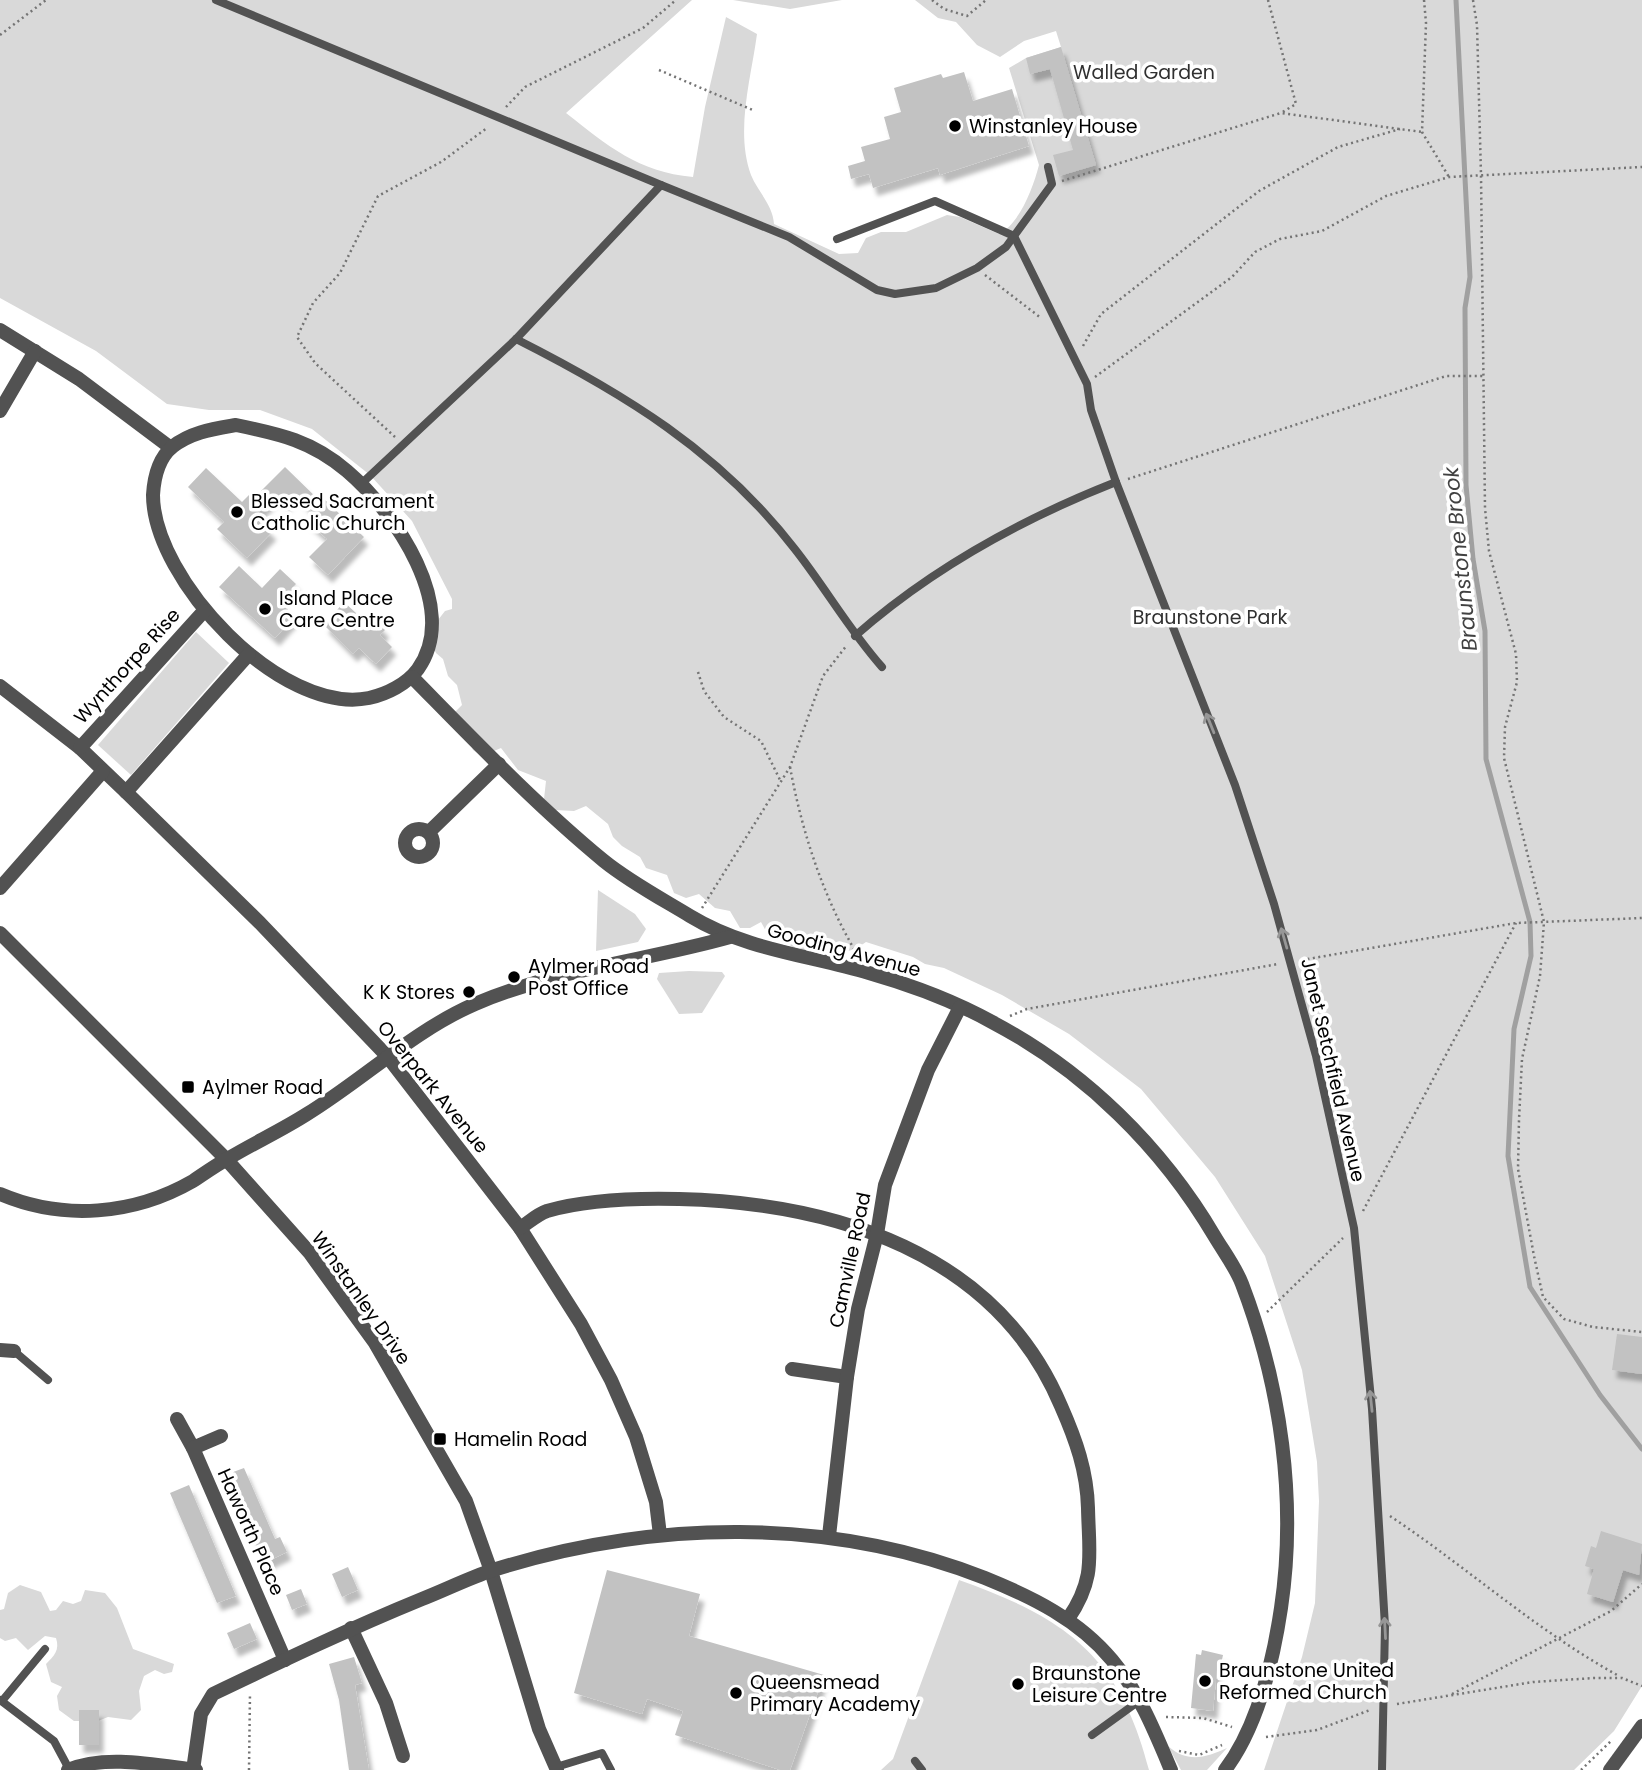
<svg xmlns="http://www.w3.org/2000/svg" width="1642" height="1770" viewBox="0 0 1642 1770" font-family="Poppins,sans-serif">
  <style>
    .green { fill: #d9d9d9 }
    .lines { fill: none; stroke-linecap: round; stroke-linejoin: round }
    .stream { stroke: #a0a0a0; stroke-width: 5 }
    .building { fill: #c2c2c2; filter: url(#shadow) }
    .path { stroke: #747474; stroke-width: 2.5; stroke-dasharray: 2 3.5; stroke-linecap: butt }
    .service { stroke: #525252; stroke-width: 8 }
    .minor { stroke: #525252; stroke-width: 14 }
    .oneway { stroke: #979797 }
    .poi-dot { fill: #000; stroke: #fff; stroke-width: 2.5 }
    .labels { text-anchor: middle; dominant-baseline: central; stroke-width: 7; stroke-linejoin: round; paint-order: stroke }
    .park-label { font-size: 19px; fill: #303030; stroke: #fff }
    .poi-label { font-size: 19px; fill: #000; stroke: #fff; text-anchor: start }
    .street-label { font-size: 19px; fill: #000; stroke: #fff }
    .water-label { font-size: 21px; font-style: italic; fill: #414141; stroke: #fff }
  </style>
  <defs>
    <filter id="shadow"><feDropShadow dx="4.5" dy="8" stdDeviation="2" flood-color="#0004"/></filter>
  </defs>
  <rect width="100%" height="100%" fill="#fff"/>
  <g class="green">
    <path d="M0,0H692L566,113C608,146 638,172 693,177L705,107L726,17L757,34C751,79 735,131 751,175C758,192 773,205 774,224L839,254L858,253L866,238L881,232H906L947,215L960,217L999,234C1020,223 1033,188 1039,165L1009,68L1026,58L1061,47L1056,31L1024,41L1000,57L977,45L956,22L938,18L915,0H1642V1686L1614,1731L1574,1770H1264L1302,1657L1315,1603L1319,1501L1317,1462L1302,1370L1265,1256L1215,1177L1141,1089L1069,1034L1002,995L944,968L925,964L913,957L866,942C843,959 800,964 782,936L768,935L761,922L750,928H740L730,911L715,908L699,894L686,898L674,893L667,875L646,868L640,857L622,846L613,837L608,824L586,806L574,811L555,810L544,799L546,781L518,770L501,748L482,756L473,750L455,712L462,705L457,685L448,676L443,659L436,653L430,640L431,629L445,611L452,609V599L412,521L370,475L312,429L260,410H209L167,404L96,351L0,298Z"/>
    <polygon points="733,0 842,0 790,9"/>
    <polygon points="196,632 229,663 131,775 98,745"/>
    <polygon points="598,890 635,914 646,929 638,942 596,951"/>
    <polygon points="689,971 722,972 725,976 702,1013 679,1014 657,979 659,973"/>
    <path d="M959,1580C1066,1618 1120,1656 1149,1770H881L893,1759Z"/>
    <path d="M20,1585L41,1592L50,1611L56,1610L63,1601L73,1604L81,1601L85,1590L105,1593L117,1608L133,1649L174,1664L172,1672L164,1674L155,1670L144,1676L139,1691L141,1710L131,1720L108,1717L98,1721H74L59,1710L57,1696L62,1687L51,1682L46,1664C54,1656 60,1650 56,1638L45,1636L28,1650L16,1638L5,1641L0,1638V1610L4,1609L8,1593Z"/>
    <path d="M1168,1746C1188,1764 1207,1757 1227,1748L1207,1770H1181Z"/>
  </g>
  <g class="lines">
    <polyline class="stream" points="1456,0 1470,277 1465,308 1466,485 1473,559 1485,631 1486,759 1530,922 1531,956 1514,1029 1508,1156 1530,1287 1600,1395 1642,1449"/>
  </g>
  <g class="building">
    <polygon points="1061,47 1096,165 1059,176 1053,155 1073,150 1050,69 1030,74 1026,58"/>
    <polygon points="964,72 973,101 1012,89 1029,146 940,175 938,168 873,188 869,174 851,179 848,166 865,161 861,147 890,139 884,117 901,112 894,88 941,74 943,78"/>
    <polygon points="285,467 322,503 325,500 364,537 328,575 309,557 327,539 306,520 313,513 295,494 285,504 276,495 255,516 272,532 247,558 217,529 224,522 188,487 206,468 242,502 250,494 254,498"/>
    <polygon points="239,566 262,588 280,569 296,584 279,602 295,616 275,638 219,587"/>
    <polygon points="344,602 369,625 374,619 385,630 380,635 392,647 376,664 359,648 353,654 324,625"/>
    <polygon points="1617,1334 1642,1337 1642,1374 1612,1370"/>
    <polygon points="244,1468 275,1539 280,1537 287,1552 264,1563 225,1475"/>
    <polygon points="189,1485 236,1596 217,1603 170,1493"/>
    <polygon points="1601,1531 1642,1544 1639,1575 1623,1570 1613,1602 1587,1594 1594,1569 1585,1566 1591,1546 1596,1548"/>
    <polygon points="348,1567 358,1590 342,1597 332,1574"/>
    <polygon points="607,1570 700,1594 689,1636 824,1675 790,1770 780,1770 675,1735 683,1711 647,1699 642,1714 574,1693"/>
    <polygon points="301,1589 307,1604 292,1610 286,1595"/>
    <polygon points="250,1623 257,1639 234,1649 227,1633"/>
    <polygon points="1202,1650 1223,1655 1220,1669 1217,1669 1213,1711 1191,1708 1196,1654 1201,1655"/>
    <polygon points="354,1657 362,1683 355,1685 369,1770 349,1770 339,1700 329,1664"/>
    <rect x="79" y="1710" width="20" height="35"/>
  </g>
  <g class="lines">
    <g class="path">
      <polyline points="932,0 944,9 967,16 986,0"/>
      <polyline points="1268,0 1296,104 1281,113"/>
      <polyline points="1424,0 1426,23 1422,132 1449,177"/>
      <polyline points="1473,0 1477,25 1481,175 1485,508 1489,551 1516,654 1517,682 1505,727 1504,758 1544,922 1540,976 1522,1059 1519,1120 1518,1169 1534,1256 1543,1297 1564,1319 1593,1327 1642,1332"/>
      <polyline points="0,35 46,0"/>
      <polyline points="659,70 755,111"/>
      <polyline points="506,107 525,87 643,28 676,0"/>
      <polyline points="1062,181 1281,113 1422,132"/>
      <polyline points="985,275 1041,318"/>
      <polyline points="1083,346 1101,314 1259,191 1338,147 1400,129"/>
      <polyline points="1095,377 1232,277 1255,252 1280,239 1322,231 1386,196 1449,177 1642,167"/>
      <polyline points="395,437 315,363 297,337 313,303 340,273 378,196 441,162 487,128"/>
      <polyline points="1128,479 1446,376 1483,376"/>
      <polyline points="698,672 704,691 724,717 761,741 781,782"/>
      <path d="M790,767C802,832 823,897 857,954"/>
      <polyline points="702,908 790,767 823,676 847,645"/>
      <polyline points="1302,960 1516,923 1642,918"/>
      <polyline points="1010,1016 1027,1009 1278,964"/>
      <polyline points="1363,1211 1516,923"/>
      <polyline points="1267,1312 1343,1238"/>
      <path d="M1390,1516C1468,1568 1537,1631 1619,1676"/>
      <polyline points="1452,1694 1611,1611 1642,1584"/>
      <polyline points="1397,1704 1533,1682 1594,1678 1622,1678 1642,1686"/>
      <polyline points="1166,1717 1203,1718 1232,1727"/>
      <polyline points="1266,1737 1317,1730 1370,1710"/>
      <polyline points="1179,1751 1199,1755 1222,1745"/>
      <polyline points="249,1770 250,1693"/>
      <polyline points="1581,1770 1611,1741"/>
    </g>
    <g class="service">
      <polyline points="216,0 661,185"/>
      <polyline points="837,239 935,201 1014,236 1087,384 1091,410 1116,482 1235,785 1274,904 1316,1056 1354,1228 1372,1409 1385,1626 1382,1770"/>
      <path d="M516,339C623,393 719,451 794,548C825,587 849,630 882,667"/>
      <polyline points="360,485 516,339 661,185 789,237 877,290 895,294 936,288 977,268 1006,247 1052,184 1048,167"/>
      <path d="M855,636C931,569 1022,519 1116,482"/>
      <polyline points="14,1351 48,1380"/>
      <polyline points="0,1700 54,1741 69,1769"/>
      <polyline points="2,1701 45,1649"/>
      <polyline points="1092,1735 1139,1701"/>
      <polyline points="915,1761 922,1770"/>
      <polyline points="556,1767 602,1753 611,1770"/>
    </g>
    <g class="minor">
      <polyline points="0,330 79,379 171,448"/>
      <polyline points="0,411 35,351"/>
      <path d="M236,425C280,434 312,441 347,471C395,512 461,608 418,669C407,684 387,694 369,698C281,716 153,579 153,495C154,478 158,459 172,447C191,432 213,429 236,425Z"/>
      <path d="M412,677C474,740 536,805 604,861C630,882 662,899 690,916C746,950 808,955 869,973C911,985 954,1001 992,1022C1085,1071 1162,1147 1215,1237C1224,1252 1236,1268 1242,1284C1281,1386 1297,1501 1281,1608C1273,1662 1258,1726 1225,1770"/>
      <polyline points="0,686 80,748 126,792 260,923 387,1056 520,1228 581,1324 611,1380 636,1437 656,1502 660,1535"/>
      <polyline points="80,748 204,611"/>
      <polyline points="126,792 249,654"/>
      <circle cx="419" cy="843" r="14"/>
      <polyline points="429,832 499,764"/>
      <polyline points="0,888 103,771"/>
      <polyline points="0,933 226,1159 309,1252 375,1343 466,1501 491,1571 539,1729 557,1770"/>
      <path d="M0,1194C63,1221 134,1215 193,1181C205,1173 216,1165 229,1158C254,1143 282,1130 307,1114C364,1079 413,1031 475,1004C557,969 645,961 730,937"/>
      <path d="M520,1228C529,1222 538,1214 547,1211C588,1199 637,1198 679,1199C834,1203 996,1252 1061,1406C1076,1440 1087,1471 1088,1508C1089,1556 1096,1578 1068,1619"/>
      <polyline points="0,1350 14,1351"/>
      <polyline points="792,1369 847,1377"/>
      <polyline points="177,1419 193,1448"/>
      <polyline points="221,1436 193,1448 285,1660"/>
      <polyline points="829,1536 847,1377 858,1309 877,1234 885,1185 928,1070 960,1007"/>
      <polyline points="351,1628 386,1703 403,1756"/>
      <path d="M68,1770C105,1754 156,1765 196,1770"/>
      <path d="M193,1770L201,1714L213,1694C282,1661 351,1628 422,1599C445,1590 469,1578 493,1570C652,1520 828,1516 985,1578C1032,1597 1079,1620 1112,1660C1139,1692 1155,1732 1171,1770"/>
      <polyline points="1610,1770 1642,1726"/>
    </g>
  </g>
  <defs><path id="oneway-shaft" d="M-6 0H5M1.5-3L5.5 0L1.5 3" fill="none" stroke-width="1.6" stroke-linecap="round" stroke-linejoin="round" transform="scale(1.75)"/></defs>
  <g class="oneway">
    <use href="#oneway-shaft" transform="translate(1210 723) rotate(-112)"/>
    <use href="#oneway-shaft" transform="translate(1284 938) rotate(-106)"/>
    <use href="#oneway-shaft" transform="translate(1371 1401) rotate(-96)"/>
    <use href="#oneway-shaft" transform="translate(1385 1628) rotate(-93)"/>
  </g>
  <g class="poi-dot">
    <circle cx="955" cy="126" r="7"/>
    <circle cx="237" cy="512" r="7"/>
    <circle cx="265" cy="609" r="7"/>
    <circle cx="514" cy="977" r="7"/>
    <circle cx="469" cy="992" r="7"/>
    <rect x="181" y="1080" width="14" height="14" rx="3.5"/>
    <rect x="433" y="1432" width="14" height="14" rx="3.5"/>
    <circle cx="1205" cy="1681" r="7"/>
    <circle cx="1018" cy="1684" r="7"/>
    <circle cx="736" cy="1693" r="7"/>
  </g>
  <g class="labels">
    <g class="park-label">
      <text x="1144" y="72">Walled Garden</text>
      <text x="1210" y="617">Braunstone Park</text>
    </g>
    <g class="poi-label">
      <text x="969" y="126">Winstanley House</text>
      <text x="251" y="501">Blessed Sacrament<tspan x="251" dy="22">Catholic Church</tspan></text>
      <text x="279" y="598">Island Place<tspan x="279" dy="22">Care Centre</tspan></text>
      <text x="528" y="966">Aylmer Road<tspan x="528" dy="22">Post Office</tspan></text>
      <text x="455" y="992" text-anchor="end">K K Stores</text>
      <text x="202" y="1087">Aylmer Road</text>
      <text x="454" y="1439">Hamelin Road</text>
      <text x="1219" y="1670">Braunstone United<tspan x="1219" dy="22">Reformed Church</tspan></text>
      <text x="1032" y="1673">Braunstone<tspan x="1032" dy="22">Leisure Centre</tspan></text>
      <text x="750" y="1682">Queensmead<tspan x="750" dy="22">Primary Academy</tspan></text>
    </g>
    <g class="street-label">
      <text transform="translate(127 666) rotate(-48)">Wynthorpe Rise</text>
      <text transform="translate(844 950) rotate(15)">Gooding Avenue</text>
      <text transform="translate(1333 1070) rotate(77)">Janet Setchfield Avenue</text>
      <text transform="translate(433 1087) rotate(51)">Overpark Avenue</text>
      <text transform="translate(850 1260) rotate(-78)">Camville Road</text>
      <text transform="translate(361 1298) rotate(55)">Winstanley Drive</text>
      <text transform="translate(251 1532) rotate(66)">Haworth Place</text>
    </g>
    <g class="water-label">
      <text transform="translate(1460 559) rotate(-96)">Braunstone Brook</text>
    </g>
  </g>
</svg>
